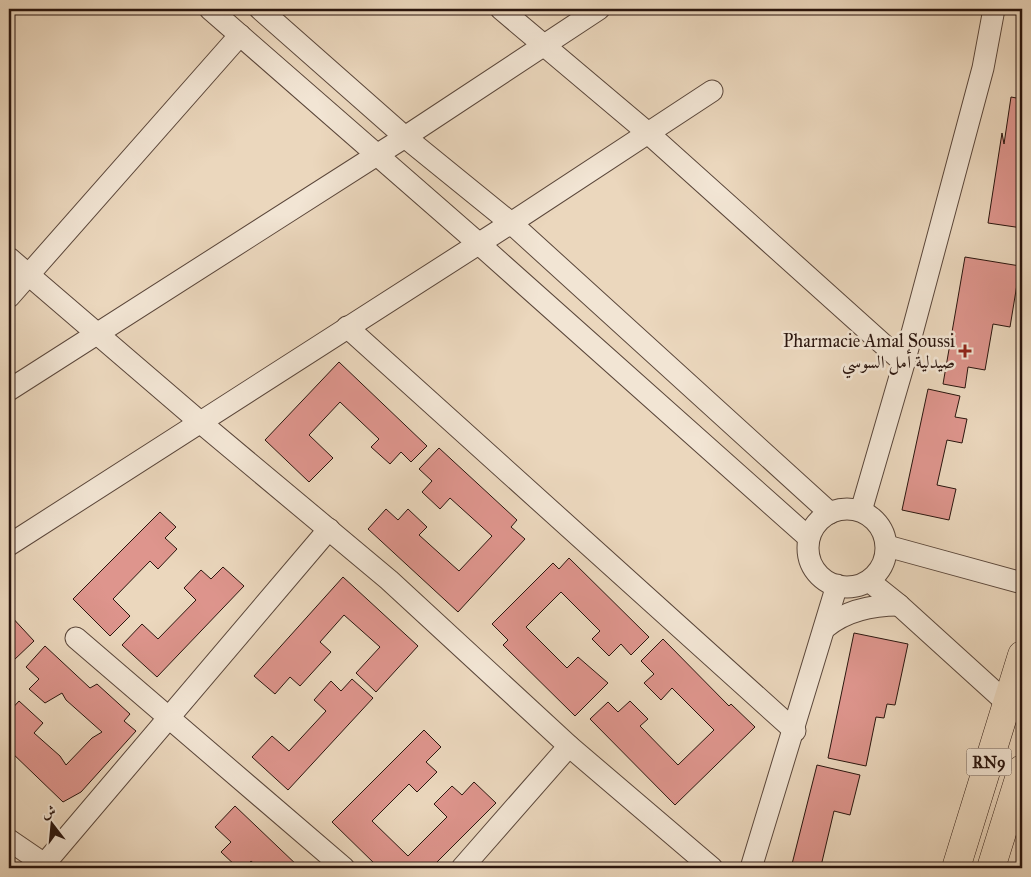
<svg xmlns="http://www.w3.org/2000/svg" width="1031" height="877" viewBox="0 0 1031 877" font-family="'IM FELL Great Primer',Amiri,serif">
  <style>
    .building { fill: #de958d; stroke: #2a150e }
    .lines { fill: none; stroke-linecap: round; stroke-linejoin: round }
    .minor-casing { stroke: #5a463a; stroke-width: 23 }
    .trunk-casing { stroke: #2a150e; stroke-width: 29 }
    .minor { stroke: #f2e5d4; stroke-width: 21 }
    .trunk { stroke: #ebd7bd; stroke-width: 28 }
    .poi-dot { fill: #8f2418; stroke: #f2e5d4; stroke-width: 2 }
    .labels { text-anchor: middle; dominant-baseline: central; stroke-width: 5; stroke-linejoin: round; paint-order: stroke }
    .shield { fill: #f2e5d4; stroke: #665349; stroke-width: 1 }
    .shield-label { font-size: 16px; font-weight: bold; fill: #2a150e }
    .poi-label { font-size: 18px; fill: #2a150e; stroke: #f2e5d4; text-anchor: end }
  </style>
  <rect width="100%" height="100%" fill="#ebd7bd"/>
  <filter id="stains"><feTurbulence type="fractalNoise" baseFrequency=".004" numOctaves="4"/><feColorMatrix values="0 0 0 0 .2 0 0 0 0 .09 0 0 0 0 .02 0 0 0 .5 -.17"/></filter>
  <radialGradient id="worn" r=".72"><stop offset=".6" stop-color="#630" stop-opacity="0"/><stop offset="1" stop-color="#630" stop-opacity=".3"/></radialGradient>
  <g class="building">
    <polygon points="1011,97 1022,99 1022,228 988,223 1002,133 1004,144"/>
    <polygon points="965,257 1020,266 1010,327 993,324 985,370 968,367 965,388 943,384"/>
    <polygon points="339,362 427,446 411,462 401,452 390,464 371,447 379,439 340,402 309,435 333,458 309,482 265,440"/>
    <polygon points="928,389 960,396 955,417 967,419 962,443 947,440 937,485 956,489 949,520 902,510"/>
    <polygon points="439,448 517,520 511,527 525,539 458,612 368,529 386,509 398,520 408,509 427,527 419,535 459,571 492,536 450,498 440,509 422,492 432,481 419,469"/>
    <polygon points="160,512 176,527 165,538 177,549 158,569 150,561 113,599 130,616 110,636 73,599"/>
    <polygon points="569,558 649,637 631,655 621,644 609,656 592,639 600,631 561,592 526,627 567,668 578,657 608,683 575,716 503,645 508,640 492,624 553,563 559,569"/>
    <polygon points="223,567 244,586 157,677 122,645 142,624 158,639 196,600 184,588 201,570 211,579"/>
    <polygon points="343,577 418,646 376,692 356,673 380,647 344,615 320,642 331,652 300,686 290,677 275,694 254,676"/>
    <polygon points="9,614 34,641 14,660 9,654"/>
    <polygon points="854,633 908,644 895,705 887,704 884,718 876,717 866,766 828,758"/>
    <polygon points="663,639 729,706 731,704 755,727 675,805 590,719 608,702 618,712 630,701 648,719 640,726 678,765 714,730 672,688 661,700 644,683 654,674 641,661"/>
    <polygon points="45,646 90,688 97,684 130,714 124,721 136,731 81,792 63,802 9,750 9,712 19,701 43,723 34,733 60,756 66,765 92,738 102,732 66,700 62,693 45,703 29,689 39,679 26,667"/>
    <polygon points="352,679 373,698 288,790 252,757 272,736 289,751 326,711 314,700 331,681 341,691"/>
    <polygon points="424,730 441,747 426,762 437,772 417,792 409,784 372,821 408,856 447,817 434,804 452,786 462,795 474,782 496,803 431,868 379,868 332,822"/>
    <polygon points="817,765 860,775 850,815 834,811 821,866 829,868 791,868"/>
    <polygon points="235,806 300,868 259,868 251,861 245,868 238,868 221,852 231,842 215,827"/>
  </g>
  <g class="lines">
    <g class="minor-casing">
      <g id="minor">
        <polyline points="210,9 478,243 809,538"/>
        <polyline points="260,9 405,137 511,223 830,513"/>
        <polyline points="501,9 648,133 904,363"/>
        <polyline points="9,258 200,422 389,580 569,746 712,868"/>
        <polyline points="9,297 240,35"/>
        <polyline points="347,327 795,731"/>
        <polyline points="9,390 405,137 599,9"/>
        <circle cx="847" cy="548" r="39"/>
        <polyline points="861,511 904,363 983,68 994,9"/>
        <polyline points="9,545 511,223 712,91"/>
        <polyline points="887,546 1022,583"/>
        <polyline points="869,581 899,605 1007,703"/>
        <path d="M826,627C847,610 872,605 899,605"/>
        <polyline points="76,638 344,868"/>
        <polyline points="9,840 50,868"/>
        <polyline points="41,868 329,529"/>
        <polyline points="462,868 569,746"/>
        <polyline points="751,868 837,585"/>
      </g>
    </g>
    <g class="trunk-casing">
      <g id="trunk">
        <polyline points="956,868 1022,655"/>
        <polyline points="991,868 1022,769"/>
      </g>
    </g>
    <use href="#minor" class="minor"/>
    <use href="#trunk" class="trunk"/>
  </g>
  <path class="poi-dot" d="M962.5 343.5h5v5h5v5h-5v5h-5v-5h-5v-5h5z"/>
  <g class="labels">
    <rect class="shield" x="966.5" y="748.5" width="45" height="27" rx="4"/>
    <g class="shield-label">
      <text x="989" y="762">RN9</text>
    </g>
    <g class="poi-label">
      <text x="955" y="341">Pharmacie Amal Soussi<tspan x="955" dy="21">صيدلية أمل السوسي</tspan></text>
    </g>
  </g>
  <rect width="1031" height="877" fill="none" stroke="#ebd7bd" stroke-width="30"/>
  <rect x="10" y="10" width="1011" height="857" fill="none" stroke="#2a150e" stroke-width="2.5"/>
  <rect x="15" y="15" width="1001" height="847" fill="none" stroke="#2a150e"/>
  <g transform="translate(52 824) rotate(344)" stroke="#f2e5d4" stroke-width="4" paint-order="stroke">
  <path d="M0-4L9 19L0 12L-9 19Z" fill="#2a150e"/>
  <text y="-8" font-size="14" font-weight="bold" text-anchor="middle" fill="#2a150e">ش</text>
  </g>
  <rect width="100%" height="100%" filter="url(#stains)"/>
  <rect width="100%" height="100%" fill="url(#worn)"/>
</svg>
